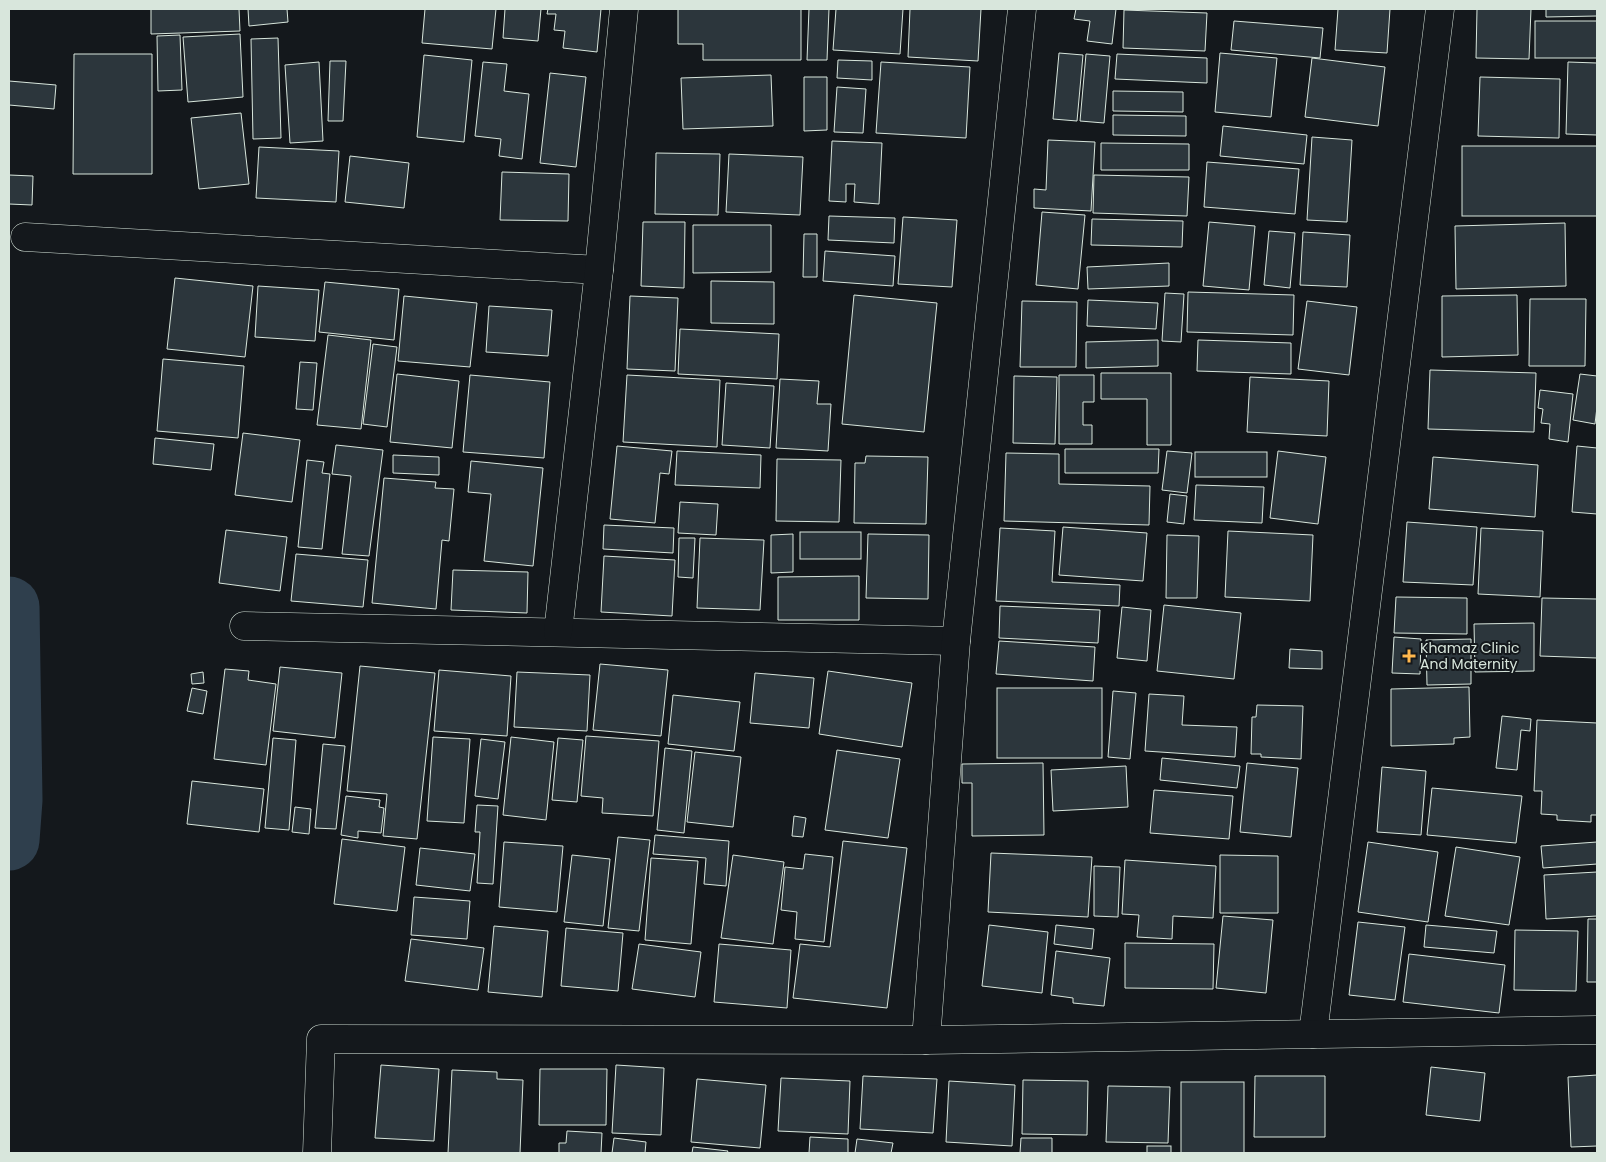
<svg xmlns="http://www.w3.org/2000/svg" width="1606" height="1162" viewBox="0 0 1606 1162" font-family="Poppins,sans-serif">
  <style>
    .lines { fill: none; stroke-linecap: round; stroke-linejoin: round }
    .river { stroke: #2f3f4d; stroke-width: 61 }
    .building { fill: #2c363c; stroke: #d8e6dc }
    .minor-casing { stroke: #d8e6dc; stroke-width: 29 }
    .minor { stroke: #14181c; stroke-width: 28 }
    .poi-dot { fill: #ffb74d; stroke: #14181c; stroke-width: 2 }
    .labels { text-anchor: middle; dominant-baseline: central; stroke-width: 4; stroke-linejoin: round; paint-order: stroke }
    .poi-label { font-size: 14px; fill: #d8e6dc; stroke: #14181c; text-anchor: start }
  </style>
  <rect width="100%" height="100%" fill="#14181c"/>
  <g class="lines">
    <polyline class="river" points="9,607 12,800 9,840"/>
  </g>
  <g class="building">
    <polygon points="151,9 239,9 240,31 151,34"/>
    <polygon points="248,9 287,9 288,22 249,26"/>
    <polygon points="425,9 496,9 492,49 422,43"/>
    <polygon points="505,9 541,9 538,41 503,38"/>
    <polygon points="548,9 601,9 597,52 563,48 565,31 554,30 556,14 547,14"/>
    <polygon points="678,9 801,9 801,60 703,60 703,44 678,44"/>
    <polygon points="809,9 829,9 827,60 807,60"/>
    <polygon points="836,9 903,9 900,54 833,50"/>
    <polygon points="910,9 981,9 978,61 908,57"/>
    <polygon points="1076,9 1116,9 1112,44 1087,41 1090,21 1074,19"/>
    <polygon points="1338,9 1390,9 1387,53 1335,50"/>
    <polygon points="1477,9 1531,9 1529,59 1476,58"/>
    <polygon points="1546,9 1597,9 1597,16 1546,17"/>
    <polygon points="1124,10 1207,13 1205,51 1123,48"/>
    <polygon points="1234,21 1323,28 1320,58 1231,50"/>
    <rect x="1535" y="21" width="62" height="37"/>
    <polygon points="240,34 243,97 188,102 183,37"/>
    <polygon points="180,35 182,90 158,91 157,36"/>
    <polygon points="278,38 281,138 253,139 251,39"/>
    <polygon points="1059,53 1083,55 1077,121 1053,119"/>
    <polygon points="1220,53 1277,58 1271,117 1215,112"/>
    <polygon points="74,54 152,54 152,174 73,174"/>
    <polygon points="1086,54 1110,56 1104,123 1080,121"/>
    <polygon points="1117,54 1207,58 1207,83 1115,79"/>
    <polygon points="424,55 472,60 464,142 417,137"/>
    <polygon points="1312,58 1385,67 1378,126 1305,117"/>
    <polygon points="838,60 872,61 872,80 837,78"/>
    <polygon points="330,61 346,61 343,121 328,121"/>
    <polygon points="319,62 323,141 290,143 285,65"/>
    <polygon points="483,62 507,64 504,91 529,94 522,159 499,156 501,139 475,136"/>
    <polygon points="881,62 970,67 966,138 876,133"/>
    <polygon points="1568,62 1597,63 1597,135 1566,134"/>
    <polygon points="550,73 586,77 576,167 540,163"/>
    <polygon points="771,75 773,126 683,129 681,78"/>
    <polygon points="804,77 827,77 827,130 804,131"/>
    <polygon points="1480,77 1560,79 1559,138 1478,136"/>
    <polygon points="9,81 56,85 54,109 9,105"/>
    <polygon points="837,87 866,89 863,133 834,132"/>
    <polygon points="1113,91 1183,92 1183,112 1113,111"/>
    <polygon points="241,113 249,184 199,189 191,118"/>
    <polygon points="1113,115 1186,116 1186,136 1113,135"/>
    <polygon points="1223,126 1307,135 1304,164 1220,156"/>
    <polygon points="1312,137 1352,140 1347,222 1307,220"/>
    <polygon points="1048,140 1095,142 1091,211 1034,208 1034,189 1046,190"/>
    <polygon points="832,141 882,143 879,204 854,202 855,184 846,184 846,202 829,201"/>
    <polygon points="1101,143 1189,144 1189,170 1101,170"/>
    <rect x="1462" y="146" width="135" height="70"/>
    <polygon points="259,147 339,151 336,202 256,198"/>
    <polygon points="656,153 720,154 718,215 655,214"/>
    <polygon points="729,154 803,157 800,215 726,212"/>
    <polygon points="350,156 409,163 404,208 345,202"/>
    <polygon points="1207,162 1299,169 1295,214 1204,207"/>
    <polygon points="502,172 569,174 568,221 500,220"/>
    <polygon points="9,175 33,176 32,205 9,204"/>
    <polygon points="1094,175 1189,177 1187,216 1093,213"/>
    <polygon points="1042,212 1085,215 1078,289 1036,285"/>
    <polygon points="829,216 895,218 894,243 828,240"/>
    <polygon points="903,217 957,220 952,287 898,284"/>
    <polygon points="1092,219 1183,221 1182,247 1091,245"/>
    <polygon points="643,222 685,222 684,288 641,286"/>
    <polygon points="1209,222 1255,226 1249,290 1203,286"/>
    <polygon points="1565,223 1566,286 1456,289 1455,226"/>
    <polygon points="693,225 771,225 771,272 693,273"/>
    <polygon points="1269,231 1295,233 1290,288 1264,285"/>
    <polygon points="1303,232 1350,235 1347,287 1300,285"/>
    <polygon points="804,234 817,234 817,277 803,277"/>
    <polygon points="825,251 895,256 893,286 823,281"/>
    <polygon points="1169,263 1169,286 1088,289 1087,267"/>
    <polygon points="175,278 253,286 245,357 167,349"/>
    <polygon points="711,281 774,282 774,324 711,323"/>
    <polygon points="325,282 399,289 394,340 319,332"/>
    <polygon points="258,286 319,290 315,341 255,337"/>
    <polygon points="1188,292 1294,295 1293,335 1187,332"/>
    <polygon points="1165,293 1184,294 1181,342 1162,341"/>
    <polygon points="854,295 937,303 924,432 842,424"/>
    <polygon points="1517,295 1518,355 1442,357 1442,296"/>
    <polygon points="404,296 477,303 470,367 398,361"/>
    <polygon points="630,296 678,298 675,371 627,369"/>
    <polygon points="1530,299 1586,299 1585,366 1529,366"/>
    <polygon points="1088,300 1158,303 1156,329 1087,326"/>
    <polygon points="1022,301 1077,302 1076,367 1020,367"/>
    <polygon points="1307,301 1357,307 1349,375 1298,369"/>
    <polygon points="489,306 552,310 548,356 486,352"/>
    <polygon points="680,329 779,334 777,379 678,374"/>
    <polygon points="328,335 371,340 361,429 317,425"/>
    <polygon points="1158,340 1158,366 1086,368 1086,342"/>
    <polygon points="1198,340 1291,343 1291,374 1197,371"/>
    <polygon points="373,344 397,347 387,427 363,424"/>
    <polygon points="163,359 244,366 238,438 157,431"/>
    <polygon points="300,362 317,363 313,410 296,409"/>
    <polygon points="1430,370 1536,373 1534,432 1428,429"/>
    <polygon points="1101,373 1171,373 1171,445 1147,445 1147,399 1101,399"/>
    <polygon points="397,374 459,381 452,448 390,442"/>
    <polygon points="1580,374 1597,376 1597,407 1595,424 1573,420"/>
    <polygon points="470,375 550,382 544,458 463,452"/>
    <polygon points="627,375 720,380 717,447 623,442"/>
    <polygon points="1059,375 1094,375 1094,402 1083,402 1083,425 1092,425 1092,444 1059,444"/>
    <polygon points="1014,376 1057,377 1055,444 1013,443"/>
    <polygon points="1250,377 1329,381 1327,436 1247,432"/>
    <polygon points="780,379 819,381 817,404 831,404 828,451 776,448"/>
    <polygon points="726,383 774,386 770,448 722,445"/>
    <polygon points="1540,390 1573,394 1568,442 1549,439 1550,424 1541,423 1543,409 1538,408"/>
    <polygon points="243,433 300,440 292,502 235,495"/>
    <polygon points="155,438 214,444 211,470 153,464"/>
    <polygon points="336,445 383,450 369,556 342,554 351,476 332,474"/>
    <polygon points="617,446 672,451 669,474 660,473 655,523 610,519"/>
    <polygon points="1577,446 1597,448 1597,514 1572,512"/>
    <polygon points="1065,449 1159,449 1158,473 1065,473"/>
    <polygon points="677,451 761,455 760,488 675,485"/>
    <polygon points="1167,451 1192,453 1187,493 1162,490"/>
    <polygon points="1278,451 1326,457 1318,524 1270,518"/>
    <rect x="1195" y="452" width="72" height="25"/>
    <polygon points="1006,453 1059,454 1059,484 1150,486 1149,525 1004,521"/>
    <polygon points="393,455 439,457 439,475 393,473"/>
    <polygon points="866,456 928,457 926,524 854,523 855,463 865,463"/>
    <polygon points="1433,457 1538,465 1535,517 1429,509"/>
    <polygon points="777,459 841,460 839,522 776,521"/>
    <polygon points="307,460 324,462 322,473 330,474 322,549 298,547"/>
    <polygon points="471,461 543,468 533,566 484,561 491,494 468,492"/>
    <polygon points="384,478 436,482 435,488 454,489 449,541 442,540 436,609 372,603"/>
    <polygon points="1196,485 1264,487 1262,523 1194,520"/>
    <polygon points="1170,494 1187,496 1184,524 1167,522"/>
    <polygon points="680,502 718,504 716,535 678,533"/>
    <polygon points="1407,522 1477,527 1473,585 1403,582"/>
    <polygon points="604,525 674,528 673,553 603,549"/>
    <polygon points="1063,527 1147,533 1143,581 1059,575"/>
    <polygon points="1000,528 1055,531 1052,582 1120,585 1119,606 996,601"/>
    <polygon points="1481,528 1543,531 1540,597 1478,594"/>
    <polygon points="226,530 287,537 280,591 219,583"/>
    <polygon points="1228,531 1313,535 1310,601 1225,597"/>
    <rect x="800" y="532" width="61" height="27"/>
    <polygon points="793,534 793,572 771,573 771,535"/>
    <polygon points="868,534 929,535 928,599 866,598"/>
    <polygon points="1167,535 1199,536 1197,598 1166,598"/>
    <polygon points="679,538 695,538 693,578 678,577"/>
    <polygon points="700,538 764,540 760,610 697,608"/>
    <polygon points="296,554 368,560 363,607 291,601"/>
    <polygon points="604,556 675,560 672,616 601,612"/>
    <polygon points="453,570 528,572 527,613 451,610"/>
    <polygon points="859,576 859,620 778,620 778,577"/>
    <polygon points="1396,597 1467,598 1467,634 1394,633"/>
    <polygon points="1542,598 1597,599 1597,658 1540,656"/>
    <polygon points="1164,605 1241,613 1234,679 1157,671"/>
    <polygon points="1000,606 1100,610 1098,643 999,638"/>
    <polygon points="1122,607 1151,610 1147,661 1117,658"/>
    <polygon points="1534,623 1534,671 1475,672 1474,624"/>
    <polygon points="1394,637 1421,639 1420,674 1392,673"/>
    <polygon points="1471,639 1471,684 1427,685 1426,640"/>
    <polygon points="999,641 1095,647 1093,681 996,674"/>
    <polygon points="1290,649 1322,651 1322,669 1289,668"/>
    <polygon points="600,664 668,670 661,736 593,730"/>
    <polygon points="360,666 435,673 417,839 383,836 387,794 347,791"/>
    <polygon points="280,667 342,673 335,738 273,731"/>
    <polygon points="225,669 249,671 248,680 276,684 266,765 214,759"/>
    <polygon points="439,670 511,676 507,736 434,731"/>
    <polygon points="828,671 912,683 902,747 819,734"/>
    <polygon points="203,672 204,683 192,684 191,674"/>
    <polygon points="517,672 590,675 587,731 514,727"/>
    <polygon points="755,673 814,678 809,728 750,723"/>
    <polygon points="1469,687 1470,737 1454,738 1454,744 1391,746 1391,689"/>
    <polygon points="192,688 207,691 203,714 187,711"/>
    <rect x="997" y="688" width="105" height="70"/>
    <polygon points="1113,691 1136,693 1130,759 1108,757"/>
    <polygon points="1149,694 1184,696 1182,725 1237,727 1235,757 1145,751"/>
    <polygon points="673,695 740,702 734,751 668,744"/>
    <polygon points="1257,705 1303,706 1301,759 1261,757 1261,754 1251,754 1252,717 1256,717"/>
    <polygon points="1502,716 1531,719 1530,731 1521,730 1517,770 1496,768"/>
    <polygon points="1537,720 1597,723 1597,815 1591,815 1591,822 1557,820 1557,815 1541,814 1542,791 1534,791"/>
    <polygon points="586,736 659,741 653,816 602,813 603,798 581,796"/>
    <polygon points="433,737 470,739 464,823 427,821"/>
    <polygon points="511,737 554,742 546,820 503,815"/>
    <polygon points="273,738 296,740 289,830 265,828"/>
    <polygon points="558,738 583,740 577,802 552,800"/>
    <polygon points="481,739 505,742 498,799 475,796"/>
    <polygon points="323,744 345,746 336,829 315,828"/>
    <polygon points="665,748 692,751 684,833 657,830"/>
    <polygon points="837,750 900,759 888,838 825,830"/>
    <polygon points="695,752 741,757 733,827 687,822"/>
    <polygon points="1162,758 1240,766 1237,788 1160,780"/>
    <polygon points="1043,763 1044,835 972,836 972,783 962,783 962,764"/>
    <polygon points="1247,763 1298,768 1291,837 1240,832"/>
    <polygon points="1126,766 1128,807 1053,811 1051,770"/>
    <polygon points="1382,767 1426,771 1421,835 1377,832"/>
    <polygon points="192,781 264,789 259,832 187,824"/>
    <polygon points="1432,788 1522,796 1516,843 1427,835"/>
    <polygon points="1154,790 1233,796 1229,839 1150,833"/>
    <polygon points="346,796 380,800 379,807 384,808 381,833 358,831 358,838 341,835"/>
    <polygon points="477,805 498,806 493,884 477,883 480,832 475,832"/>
    <polygon points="295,807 311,809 309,834 292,832"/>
    <polygon points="794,816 806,818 803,837 792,836"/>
    <polygon points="655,835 729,841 726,886 704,884 706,858 653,854"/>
    <polygon points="618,837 650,840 639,931 608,928"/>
    <polygon points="342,839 405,847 397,911 334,904"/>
    <polygon points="843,841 907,848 887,1008 793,998 800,944 830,947"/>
    <polygon points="504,842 563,846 557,912 499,907"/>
    <polygon points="1368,842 1438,852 1428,922 1358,912"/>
    <polygon points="1597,842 1597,864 1543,868 1541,846"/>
    <polygon points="1456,847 1520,857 1509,925 1445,916"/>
    <polygon points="420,848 475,854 470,891 416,885"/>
    <polygon points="991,853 1092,857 1088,917 988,912"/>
    <polygon points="805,854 833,857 824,942 795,939 797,912 781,910 785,867 803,869"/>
    <polygon points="572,855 610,859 603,926 564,922"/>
    <polygon points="733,855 784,862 773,944 721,938"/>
    <polygon points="1220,855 1278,856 1278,913 1220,913"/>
    <polygon points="651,858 698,861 691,944 645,940"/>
    <polygon points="1125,860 1216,866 1213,918 1173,916 1172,939 1137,937 1139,915 1122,914"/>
    <polygon points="1094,866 1120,867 1118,917 1094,916"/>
    <polygon points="1597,872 1597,916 1546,919 1544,875"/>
    <polygon points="414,897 470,901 467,939 411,935"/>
    <polygon points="1223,916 1273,920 1266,993 1216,988"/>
    <polygon points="1588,919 1597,919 1597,982 1587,982"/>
    <polygon points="1358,922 1405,927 1395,1000 1349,995"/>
    <polygon points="989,925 1048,932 1042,993 982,986"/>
    <polygon points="1056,925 1094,929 1092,949 1054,944"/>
    <polygon points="1426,925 1497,931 1494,953 1424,947"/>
    <polygon points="494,926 548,931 542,997 488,992"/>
    <polygon points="566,928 623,933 618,991 561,986"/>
    <polygon points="1515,930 1578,931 1576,991 1514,990"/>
    <polygon points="411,939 484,948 478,990 405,981"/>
    <polygon points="1125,943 1214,944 1213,989 1125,988"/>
    <polygon points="639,944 701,952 695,997 632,989"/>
    <polygon points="719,944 791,950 787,1008 714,1002"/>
    <polygon points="1056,951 1110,958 1104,1006 1073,1003 1073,998 1051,995"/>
    <polygon points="1409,954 1505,965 1499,1013 1403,1002"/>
    <polygon points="381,1065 439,1069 434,1141 375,1138"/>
    <polygon points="616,1065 664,1068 661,1135 612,1133"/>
    <polygon points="1431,1067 1485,1073 1480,1121 1426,1115"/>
    <polygon points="540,1069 607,1069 606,1125 539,1125"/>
    <polygon points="452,1070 497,1072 497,1079 523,1080 520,1153 448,1153"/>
    <polygon points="1597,1075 1597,1146 1571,1147 1568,1077"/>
    <polygon points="863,1076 937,1079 933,1133 860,1129"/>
    <polygon points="1255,1076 1325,1076 1325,1137 1254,1137"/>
    <polygon points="781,1078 850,1081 848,1134 778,1131"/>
    <polygon points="697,1079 766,1085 760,1148 691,1142"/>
    <polygon points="1023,1080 1088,1081 1087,1135 1022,1134"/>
    <polygon points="949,1081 1015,1085 1012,1146 946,1142"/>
    <rect x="1181" y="1082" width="63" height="71"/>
    <polygon points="1108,1086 1170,1087 1168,1143 1106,1142"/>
    <polygon points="567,1131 602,1133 601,1153 559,1153 559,1143 566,1143"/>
    <polygon points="810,1137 848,1139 848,1153 809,1153"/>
    <polygon points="614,1138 646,1142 645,1153 612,1153"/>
    <polygon points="1021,1138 1052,1138 1052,1153 1020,1153"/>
    <polygon points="857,1139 893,1143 891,1153 855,1153"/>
    <rect x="1147" y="1146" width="24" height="7"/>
    <polygon points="693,1147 728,1151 727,1153 692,1153"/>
  </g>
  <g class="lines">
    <g class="minor-casing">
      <g id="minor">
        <polyline points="25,237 599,270"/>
        <polyline points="244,626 956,641"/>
        <polyline points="558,632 599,270 624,9"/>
        <polyline points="1313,1034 1440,9"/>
        <polyline points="926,1040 956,641 1022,9"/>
        <polyline points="317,1153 321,1039 926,1040 1597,1030"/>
      </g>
    </g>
    <use href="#minor" class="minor"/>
  </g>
  <path class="poi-dot" d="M1406.5 648.5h5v5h5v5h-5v5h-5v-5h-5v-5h5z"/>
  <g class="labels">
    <g class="poi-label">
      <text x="1420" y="648">Khamaz Clinic<tspan x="1420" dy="16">And Maternity</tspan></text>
    </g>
  </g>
  <rect width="1606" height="1162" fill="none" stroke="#d8e6dc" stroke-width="20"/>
</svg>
